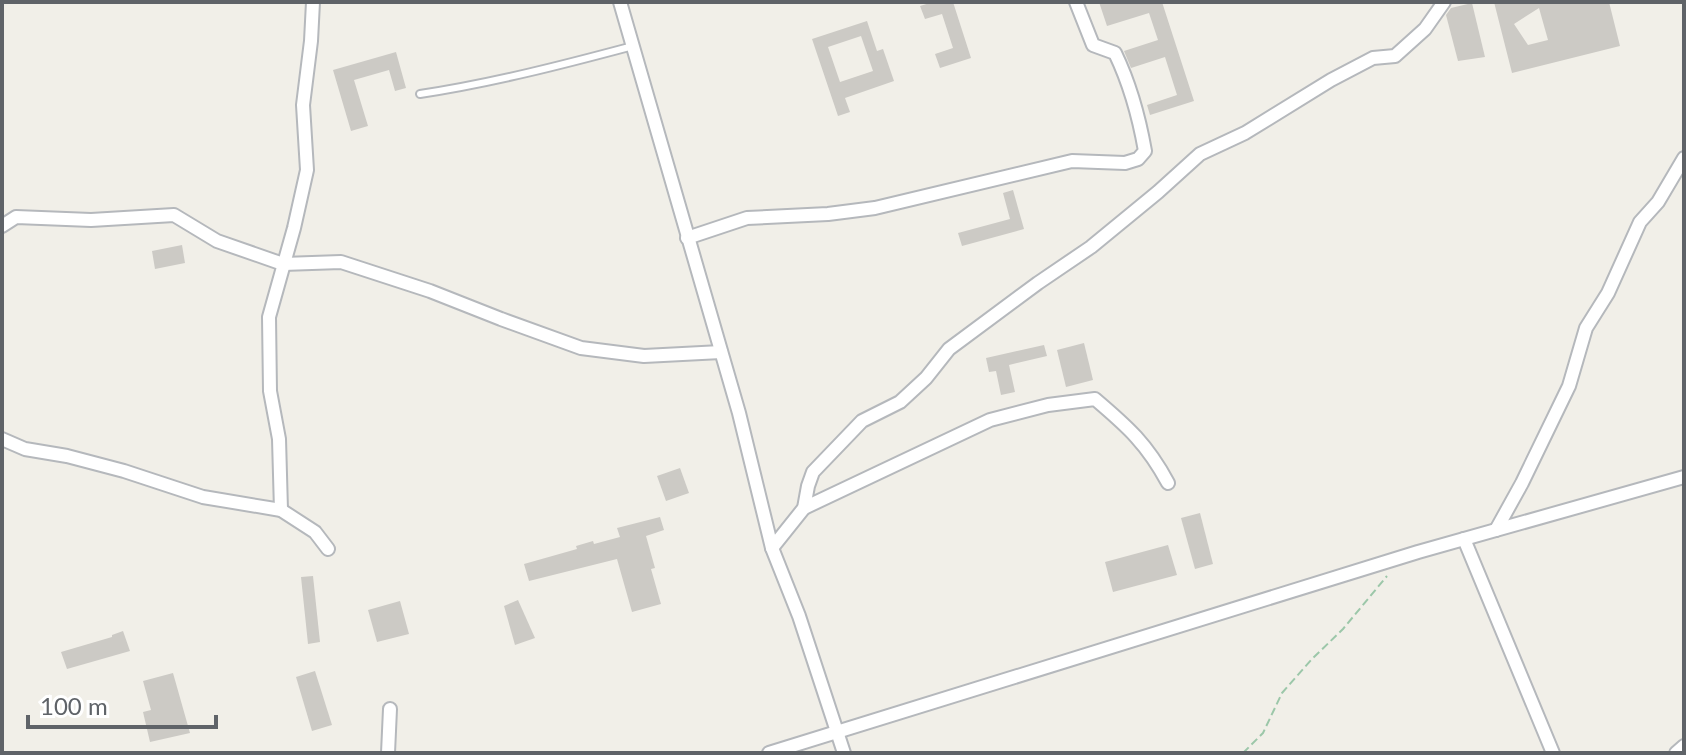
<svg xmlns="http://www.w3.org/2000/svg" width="1686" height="755" viewBox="0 0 1686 755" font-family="Lato,sans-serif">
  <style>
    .building { fill: #cccac5; fill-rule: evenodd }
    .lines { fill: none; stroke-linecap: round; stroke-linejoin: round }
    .lane-casing { stroke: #b5b8bc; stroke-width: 10 }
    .street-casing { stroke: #b5b8bc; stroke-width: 16 }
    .path { stroke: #9cc7a9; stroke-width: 2; stroke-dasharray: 8 4; stroke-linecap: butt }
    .lane { stroke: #fff; stroke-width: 6 }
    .street { stroke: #fff; stroke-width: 12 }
  </style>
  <rect width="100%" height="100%" fill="#f1efe8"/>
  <g class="building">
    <polygon points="933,2 953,2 971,58 940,68 935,54 953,48 942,14 925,19 920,6"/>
    <polygon points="1099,2 1162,2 1194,101 1150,115 1147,105 1177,95 1165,57 1131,68 1124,51 1158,40 1149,13 1107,26"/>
    <path d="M1494,2H1609L1620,46L1512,73ZM1539,8L1548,40L1528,45L1514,24Z"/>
    <polygon points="1472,3 1485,57 1458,61 1446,15 1451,8"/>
    <path d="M867,21L877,51L883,49L894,81L845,98L850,112L838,116L812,39ZM861,36L873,71L840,82L828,47Z"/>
    <polygon points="396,52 406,88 395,91 389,70 354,80 368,126 351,131 333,70"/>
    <polygon points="1013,190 1024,229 962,246 958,233 1010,219 1003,193"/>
    <polygon points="182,245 185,263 155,269 152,251"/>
    <polygon points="1084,343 1093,380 1066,387 1057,350"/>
    <polygon points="1044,345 1047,356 1009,365 1015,392 1001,395 996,371 989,372 986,358"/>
    <polygon points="680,468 689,493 666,501 657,476"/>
    <polygon points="1200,513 1213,564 1195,569 1181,518"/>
    <polygon points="660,517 664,530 646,536 655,568 651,569 661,604 632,612 617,559 529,581 524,564 577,549 576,546 593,541 594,544 620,537 617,528"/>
    <polygon points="1168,545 1177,575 1113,592 1105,562"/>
    <polygon points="313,576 320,642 308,644 301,577"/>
    <polygon points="518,600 535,638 515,645 504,606"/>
    <polygon points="400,601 409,634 377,642 368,610"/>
    <polygon points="123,631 130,651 67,669 61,652 112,637 112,635"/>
    <polygon points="315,671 332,725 312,731 296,677"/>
    <polygon points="173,673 190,733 150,742 143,712 151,710 143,681"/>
  </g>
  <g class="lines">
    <g class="lane-casing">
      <path id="lane" d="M420,94C492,83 562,65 633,46"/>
    </g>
    <g class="street-casing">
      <g id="street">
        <polyline points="620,2 739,413 772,548 799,616 844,753"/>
        <polyline points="2,226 16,217 91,220 174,215 217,241 283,264 341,262 430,291 501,319 581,348 644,356 721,352"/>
        <path d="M687,238L747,218L828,214L875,208L1072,161L1125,163L1138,159L1145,151C1139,117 1130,84 1115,53L1093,45L1076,2"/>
        <polyline points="2,439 25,449 67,456 124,471 203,497 281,510 315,532 328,549"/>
        <path d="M804,508L990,420L1048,405L1095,399C1128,427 1147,444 1168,483"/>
        <polyline points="281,510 279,439 270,391 269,317 294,228 307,170 303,105 311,41 313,2"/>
        <polyline points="1496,530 1522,483 1569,386 1586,328 1608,293 1640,222 1658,202 1684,158"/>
        <polyline points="1464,539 1553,753"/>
        <polyline points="772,548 804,508 808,486 813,472 862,421 900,402 926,378 949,349 1038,283 1091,247 1158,192 1200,154 1245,133 1331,80 1373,58 1395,56 1425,29 1444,2"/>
        <polyline points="388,753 390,709"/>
        <polyline points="769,753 1418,552 1684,477"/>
        <polyline points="1676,753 1684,746"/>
      </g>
    </g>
    <polyline class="path" points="1243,753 1263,733 1282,693 1312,659 1343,629 1387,576"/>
    <use href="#lane" class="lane"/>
    <use href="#street" class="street"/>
  </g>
  <rect width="1686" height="755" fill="none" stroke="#5f6368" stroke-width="8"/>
  <path d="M28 715v12h188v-12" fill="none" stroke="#5f6368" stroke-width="4"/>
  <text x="40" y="715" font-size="24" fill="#5f6368" stroke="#ffffff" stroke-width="6" paint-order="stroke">100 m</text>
</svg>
